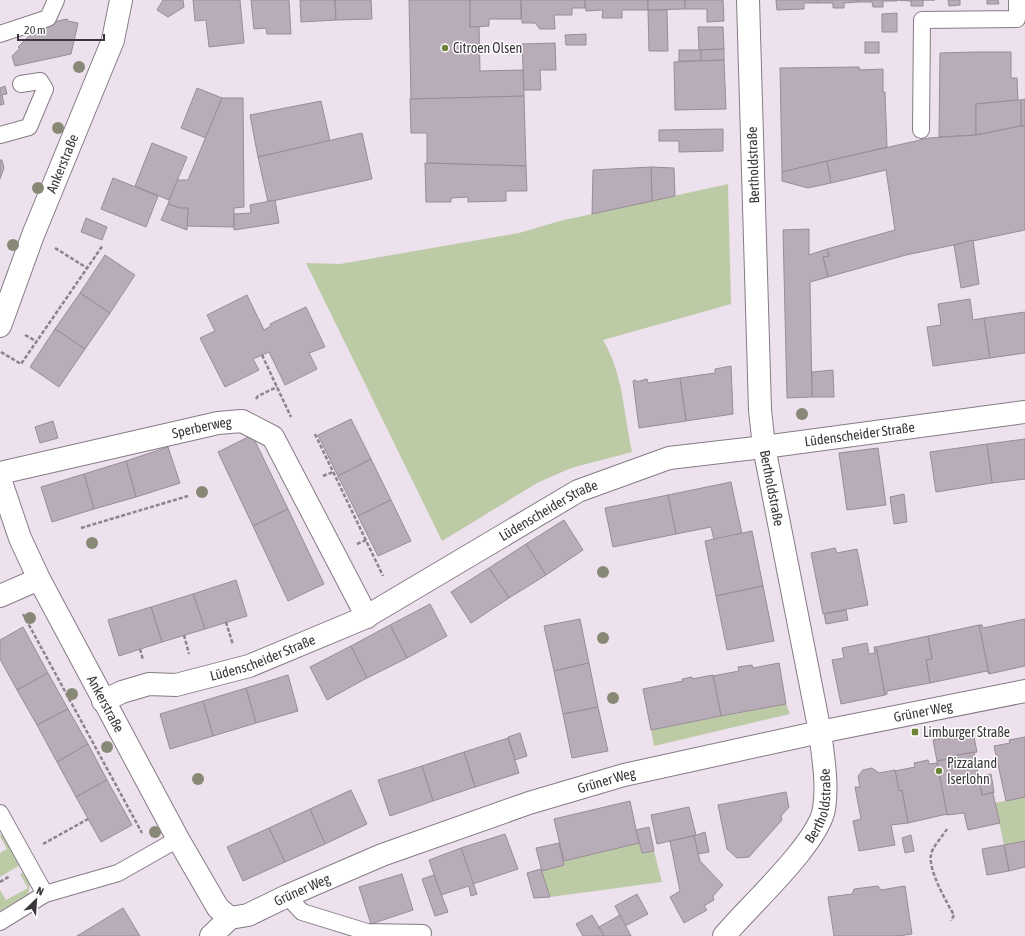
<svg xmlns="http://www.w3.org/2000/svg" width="1025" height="936" viewBox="0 0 1025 936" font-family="'Asap Condensed',sans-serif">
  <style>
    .green { fill: #bdcaa6 }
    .building { fill: #b7acb7; stroke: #978c97 }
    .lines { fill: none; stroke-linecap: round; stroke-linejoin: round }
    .service-casing { stroke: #857b86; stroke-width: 18 }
    .minor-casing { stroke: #857b86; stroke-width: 24 }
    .path { stroke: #8c848c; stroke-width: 2.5; stroke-dasharray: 4 2; stroke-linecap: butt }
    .service { stroke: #fff; stroke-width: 16 }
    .minor { stroke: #fff; stroke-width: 22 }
    .tree { fill: #878976 }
    .poi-dot { fill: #6d8436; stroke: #fff; stroke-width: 1.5 }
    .labels { text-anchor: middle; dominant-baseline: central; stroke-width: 3; stroke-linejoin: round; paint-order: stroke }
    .poi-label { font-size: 14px; fill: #3b363b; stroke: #fff; text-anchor: start }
    .street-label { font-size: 14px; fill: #3b363b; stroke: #fff }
  </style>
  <rect width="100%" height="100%" fill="#ece1ed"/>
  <g class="green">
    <path d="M728,184L731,304L603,340C624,376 623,412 632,452L571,468L537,483L442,541L306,263L340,264L519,233L560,221Z"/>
    <polygon points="786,704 790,714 654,746 651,730"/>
    <polygon points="1025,797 1025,841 1004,845 995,803"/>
    <polygon points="2,833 20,865 0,877 0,853 7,849 0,836"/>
    <polygon points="639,843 642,853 654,851 662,882 550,897 542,871 564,865 564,861"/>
    <polygon points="24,872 30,883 28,895 0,913 0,890 6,900 28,888 20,874"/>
  </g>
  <g class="building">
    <polygon points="163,0 183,0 184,7 168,17 157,10"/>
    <polygon points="193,0 240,0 244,43 209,47 206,20 195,21"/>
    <polygon points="251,0 289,0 291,34 267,34 266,28 254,29"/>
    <polygon points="300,0 335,0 336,20 301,22"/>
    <polygon points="335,0 371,0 372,19 336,20"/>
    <polygon points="409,0 470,0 470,27 479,26 480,71 523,70 524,96 411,100"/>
    <polygon points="470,0 521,0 521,19 489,19 489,26 470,27"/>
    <polygon points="521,0 585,0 585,8 572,8 572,15 554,15 555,29 540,29 535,23 522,23"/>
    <polygon points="585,0 648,0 648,10 622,10 622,18 602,18 603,10 586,11"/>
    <polygon points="648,0 685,0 685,9 648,10"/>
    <polygon points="685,0 723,0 724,21 707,22 707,9 685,9"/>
    <polygon points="776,0 818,0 818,3 804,3 804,9 777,10"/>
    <polygon points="818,0 858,0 858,2 844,3 844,8 833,8 833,3 818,3"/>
    <polygon points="858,0 897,0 897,1 883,1 883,7 873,7 872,2 858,2"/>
    <polygon points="897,0 935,0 923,0 923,6 911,6 911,1"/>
    <polygon points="948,0 960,0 960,5 949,6"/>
    <polygon points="987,0 998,0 999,4 987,4"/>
    <polygon points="648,10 667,10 668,51 649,51"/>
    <polygon points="897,13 897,32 882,32 882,14"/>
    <polygon points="67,19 68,21 78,23 71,54 15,66 12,56 20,48 18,47 40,25"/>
    <polygon points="698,27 723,27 724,49 699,50"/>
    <polygon points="586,34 586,45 566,45 565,35"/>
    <rect x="865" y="42" width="14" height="11"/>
    <polygon points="555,43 556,70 540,70 541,90 524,90 522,44"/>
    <polygon points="724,49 724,60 701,61 701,50"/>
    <rect x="679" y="50" width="22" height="11"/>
    <polygon points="975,52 1011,52 1011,78 1017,78 1018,100 976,104 976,135 939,137 940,53"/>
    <polygon points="724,60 726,109 675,110 674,62"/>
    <polygon points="859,67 860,70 883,69 883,92 885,92 887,147 782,172 780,68"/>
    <polygon points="5,86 7,94 2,95 4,104 0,105 0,88"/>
    <polygon points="197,88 222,98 206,138 181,128"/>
    <polygon points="524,96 526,166 427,163 427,133 411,133 410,99"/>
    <polygon points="222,98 243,98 244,207 234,208 234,227 187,226 188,208 180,208 168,204 177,180 188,180"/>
    <polygon points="1025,99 1025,126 1021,126 1021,100"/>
    <polygon points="1018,100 1021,100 1021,126 976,135 976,104"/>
    <polygon points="321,101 330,141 258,157 250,115"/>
    <polygon points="1021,126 1025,126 1025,230 906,255 828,277 823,257 829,256 827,249 895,230 886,170 831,183 827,161 929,138 976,135"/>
    <polygon points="723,129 723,151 679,152 679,141 659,141 659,130"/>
    <polygon points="362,133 372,179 268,202 258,157"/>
    <polygon points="152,143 187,157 169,200 135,186"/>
    <polygon points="0,160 2,160 4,168 0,179"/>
    <polygon points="827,161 831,183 808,188 782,181 782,172"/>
    <polygon points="425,163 526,166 527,191 506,191 506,201 468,202 468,197 451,198 451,202 426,202"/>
    <polygon points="651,167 674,168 675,196 652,201"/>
    <polygon points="651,167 652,201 592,214 593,170"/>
    <polygon points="113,178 158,196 146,227 101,209"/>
    <polygon points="275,200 279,223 234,230 234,214 251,213 250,205"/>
    <polygon points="168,204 180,208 188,208 187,230 161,220"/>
    <polygon points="86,218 107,227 102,240 81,232"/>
    <polygon points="809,229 809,255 827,249 829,256 823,257 828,277 810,282 812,397 787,398 783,230"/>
    <polygon points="973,240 979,284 961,288 954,245"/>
    <polygon points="105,255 135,275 110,313 80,293"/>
    <polygon points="80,293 110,313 85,349 55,329"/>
    <polygon points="247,295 264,330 271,326 270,324 306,307 325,347 309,353 317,369 285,385 269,352 253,359 259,370 225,387 200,338 215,331 207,315"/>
    <polygon points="970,299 973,320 984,318 990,358 933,366 927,327 941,325 938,304"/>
    <polygon points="1025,312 1025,353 990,358 984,318"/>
    <polygon points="55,329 85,349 59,387 30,367"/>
    <polygon points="731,366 733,414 686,421 680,378 715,373 715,369"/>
    <polygon points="833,370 834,397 812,397 812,372"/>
    <polygon points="680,378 686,421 639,428 633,381 636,380 636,382 647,379 648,383"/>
    <polygon points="351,419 371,459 338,476 318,435"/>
    <polygon points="53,421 58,438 40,443 35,427"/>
    <polygon points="252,435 288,509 253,526 218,452"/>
    <polygon points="1025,439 1025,479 992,483 987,444"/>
    <polygon points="987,444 992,483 936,492 930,452"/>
    <polygon points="168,447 180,483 136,497 126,461"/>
    <polygon points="878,448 886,505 847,510 839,453"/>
    <polygon points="371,459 391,500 358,516 338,476"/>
    <polygon points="126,461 136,497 94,509 84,474"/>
    <polygon points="84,474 94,509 52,522 41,487"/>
    <polygon points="731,482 742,534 714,540 711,527 676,534 668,495"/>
    <polygon points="904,494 907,522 894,524 890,497"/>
    <polygon points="668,495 676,534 613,547 605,508"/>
    <polygon points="391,500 411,541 378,556 358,516"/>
    <polygon points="288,509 324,584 288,601 253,526"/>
    <polygon points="564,520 583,550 546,575 526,544"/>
    <polygon points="752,531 763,586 716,596 705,541"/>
    <polygon points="526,544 546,575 509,598 489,568"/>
    <polygon points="835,548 837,553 857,549 868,605 823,614 811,553"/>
    <polygon points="489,568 509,598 471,623 451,592"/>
    <polygon points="236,580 247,616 205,629 193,594"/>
    <polygon points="763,586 774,641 727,650 716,596"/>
    <polygon points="193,594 205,629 162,642 151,607"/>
    <polygon points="430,604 447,636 407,658 390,625"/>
    <polygon points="151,607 162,642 119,656 108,620"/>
    <polygon points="846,610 848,620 826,624 824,614"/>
    <polygon points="580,619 589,663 554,671 544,626"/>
    <polygon points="1025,619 1025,666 989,674 979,625 982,625 983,628"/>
    <polygon points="390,625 407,658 367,678 351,646"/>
    <polygon points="979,625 989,674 987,671 930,683 926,660 932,659 928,636"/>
    <polygon points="23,627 48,673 17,690 0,659 0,640"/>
    <polygon points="928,636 932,659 926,660 930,683 887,691 887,694 885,695 876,647"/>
    <polygon points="867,643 869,654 875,653 874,647 876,647 885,695 841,704 832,660 844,658 842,648"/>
    <polygon points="351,646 367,678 327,700 310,667"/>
    <polygon points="589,663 598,707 563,714 554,671"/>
    <polygon points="779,663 786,704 721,716 713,676 739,671 738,667 752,665 753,668"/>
    <polygon points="48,673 68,709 37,725 17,690"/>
    <polygon points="288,675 298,711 256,723 246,688"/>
    <polygon points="713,675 721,716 651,730 643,689 683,681 682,679 692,677 692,679"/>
    <polygon points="246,688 256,723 213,736 203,701"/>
    <polygon points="203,701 213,736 170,749 160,714"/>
    <polygon points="598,707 608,751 572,758 563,714"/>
    <polygon points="68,709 88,744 57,762 37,725"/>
    <polygon points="973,732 977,752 953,756 954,758 937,761 933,740"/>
    <polygon points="520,733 527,756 515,760 508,737"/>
    <polygon points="1025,737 1025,797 1006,801 994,746 1010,743 1009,740"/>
    <polygon points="508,738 519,773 475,787 464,752"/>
    <polygon points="88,744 107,780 76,797 57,762"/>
    <polygon points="464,752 475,787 433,801 422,766"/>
    <polygon points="974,752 982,795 994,792 993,794 1000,823 968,830 964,813 947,815 937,761 954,758 953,756"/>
    <polygon points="928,760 929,764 937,763 947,814 908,823 902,790 899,791 895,771 915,767 914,763"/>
    <polygon points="422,766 433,801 390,816 378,780"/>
    <polygon points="872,768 879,773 895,770 899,791 902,790 908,823 891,825 895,845 859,851 853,821 861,819 855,787 860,787 858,776 863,770"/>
    <polygon points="991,774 994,792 982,795 979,777"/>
    <polygon points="107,780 132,825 101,842 76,797"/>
    <polygon points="351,790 367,824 325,844 310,809"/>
    <polygon points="786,792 789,807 781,816 782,820 749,857 737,858 727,849 718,805"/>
    <polygon points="630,801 639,843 564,861 554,819"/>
    <polygon points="689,807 696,835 657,844 651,815"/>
    <polygon points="310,809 325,844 285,862 269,828"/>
    <polygon points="649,827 654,851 642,853 636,830"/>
    <polygon points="269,828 285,862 243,881 227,847"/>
    <polygon points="705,832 709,852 698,854 694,836"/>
    <polygon points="505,834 518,869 473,884 461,848"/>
    <polygon points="911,835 914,851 905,853 902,838"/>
    <polygon points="694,836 700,861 723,885 713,896 714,900 704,906 707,910 684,923 670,897 680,891 670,841"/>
    <polygon points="1025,841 1025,867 1009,871 1004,845"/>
    <polygon points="559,843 564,865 542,871 536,848"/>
    <polygon points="1004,845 1009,871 987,875 982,849"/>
    <polygon points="461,848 477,894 471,896 469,886 441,895 429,860"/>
    <polygon points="541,869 550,897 534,898 527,873"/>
    <polygon points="402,874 413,910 371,924 359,887"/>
    <polygon points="434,875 448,912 435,916 422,879"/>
    <polygon points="878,886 881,890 905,886 912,934 898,936 834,936 828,897 852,894 854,889"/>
    <polygon points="637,894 648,914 625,926 615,906"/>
    <polygon points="123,908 140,936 77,936"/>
    <polygon points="592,915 599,927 604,936 583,936 576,924"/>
    <polygon points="620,915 631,936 604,936 599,927"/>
  </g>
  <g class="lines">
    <g class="service-casing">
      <g id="service">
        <polyline points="0,34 48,18 56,0"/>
        <polyline points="921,130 922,20 1017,19 1017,0"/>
        <polyline points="0,135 29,127 45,89 40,81 21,84"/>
        <polyline points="0,813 45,894 0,922"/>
        <polyline points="45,894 118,873 178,839"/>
        <polyline points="287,896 302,912 367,932 423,933"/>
      </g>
    </g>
    <g class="minor-casing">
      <g id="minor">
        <path id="s1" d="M0,326L33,235L113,40L121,0"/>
        <path id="s2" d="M0,473L218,423L242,421L273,437L367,617"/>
        <path id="s3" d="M0,479L20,538L39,579L178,839L218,908L230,918"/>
        <polyline points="0,596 39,579"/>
        <path id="s4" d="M103,701L122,692L149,684L176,685L249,666L364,618L578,491L669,458L764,447L1025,412"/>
        <path id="s5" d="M211,936L230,918L248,915L287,896L382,855L529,803L624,775L820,732L1025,691"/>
        <path id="s6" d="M724,936C749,906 818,844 824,809C828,784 823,756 820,732L764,447L760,410L748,0"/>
      </g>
    </g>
    <g class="path">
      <polyline points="55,248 87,268"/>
      <polyline points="25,335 36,341"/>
      <polyline points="1,352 21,364 103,245"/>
      <polyline points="262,355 291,417"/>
      <polyline points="256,399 258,396 277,387"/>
      <polyline points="315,434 383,576"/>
      <polyline points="323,476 333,472"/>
      <polyline points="81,528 188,496"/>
      <polyline points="357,544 366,540"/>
      <polyline points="23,614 142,833"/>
      <polyline points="226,622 233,645"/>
      <polyline points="184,635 189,654"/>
      <polyline points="140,649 143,660"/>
      <path d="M947,829C943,836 932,847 931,855C928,870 947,903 954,915L951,921"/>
      <polyline points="43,844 88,819"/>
      <polyline points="0,882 10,876"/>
    </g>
    <use href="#service" class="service"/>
    <use href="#minor" class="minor"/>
  </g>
  <g class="tree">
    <circle cx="79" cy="67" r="6"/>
    <circle cx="58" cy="128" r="6"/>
    <circle cx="38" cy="188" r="6"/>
    <circle cx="13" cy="245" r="6"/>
    <circle cx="802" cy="414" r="6"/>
    <circle cx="202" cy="492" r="6"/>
    <circle cx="92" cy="543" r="6"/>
    <circle cx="603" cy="572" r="6"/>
    <circle cx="30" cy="618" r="6"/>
    <circle cx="603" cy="638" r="6"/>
    <circle cx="72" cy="694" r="6"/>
    <circle cx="613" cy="698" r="6"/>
    <circle cx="107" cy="747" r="6"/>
    <circle cx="198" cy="779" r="6"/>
    <circle cx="155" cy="832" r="6"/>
  </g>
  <g class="poi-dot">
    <circle cx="445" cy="48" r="4"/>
    <rect x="911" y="728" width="8" height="8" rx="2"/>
    <circle cx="939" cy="771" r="4"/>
  </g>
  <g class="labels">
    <g class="poi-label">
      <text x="453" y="48">Citroen Olsen</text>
      <text x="923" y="732">Limburger Straße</text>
      <text x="947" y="763">Pizzaland<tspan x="947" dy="16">Iserlohn</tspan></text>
    </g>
    <g class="street-label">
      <text stroke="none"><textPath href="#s1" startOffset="174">Ankerstraße</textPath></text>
      <text transform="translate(753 165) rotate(-92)">Bertholdstraße</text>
      <text stroke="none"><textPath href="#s2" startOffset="207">Sperberweg</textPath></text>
      <text stroke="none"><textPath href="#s4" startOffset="814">Lüdenscheider Straße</textPath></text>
      <text transform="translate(772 488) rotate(79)">Bertholdstraße</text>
      <text stroke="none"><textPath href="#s4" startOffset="490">Lüdenscheider Straße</textPath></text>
      <text stroke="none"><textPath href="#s4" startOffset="167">Lüdenscheider Straße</textPath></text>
      <text stroke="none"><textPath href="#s3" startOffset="249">Ankerstraße</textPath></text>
      <text stroke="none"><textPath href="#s5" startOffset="752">Grüner Weg</textPath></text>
      <text stroke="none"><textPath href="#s5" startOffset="428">Grüner Weg</textPath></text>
      <text stroke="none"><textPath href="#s6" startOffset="165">Bertholdstraße</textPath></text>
      <text stroke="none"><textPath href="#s5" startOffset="104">Grüner Weg</textPath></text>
    </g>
  </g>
  <g transform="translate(36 900) rotate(25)" stroke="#ffffff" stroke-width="3" paint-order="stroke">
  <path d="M0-3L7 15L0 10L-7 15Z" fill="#3b363b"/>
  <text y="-6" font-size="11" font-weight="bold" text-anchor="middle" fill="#3b363b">N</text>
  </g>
  <path d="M18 34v6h86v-6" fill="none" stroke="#3b363b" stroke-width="2"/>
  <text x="24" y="34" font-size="12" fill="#3b363b" stroke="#ffffff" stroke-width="3" paint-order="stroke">20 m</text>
</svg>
